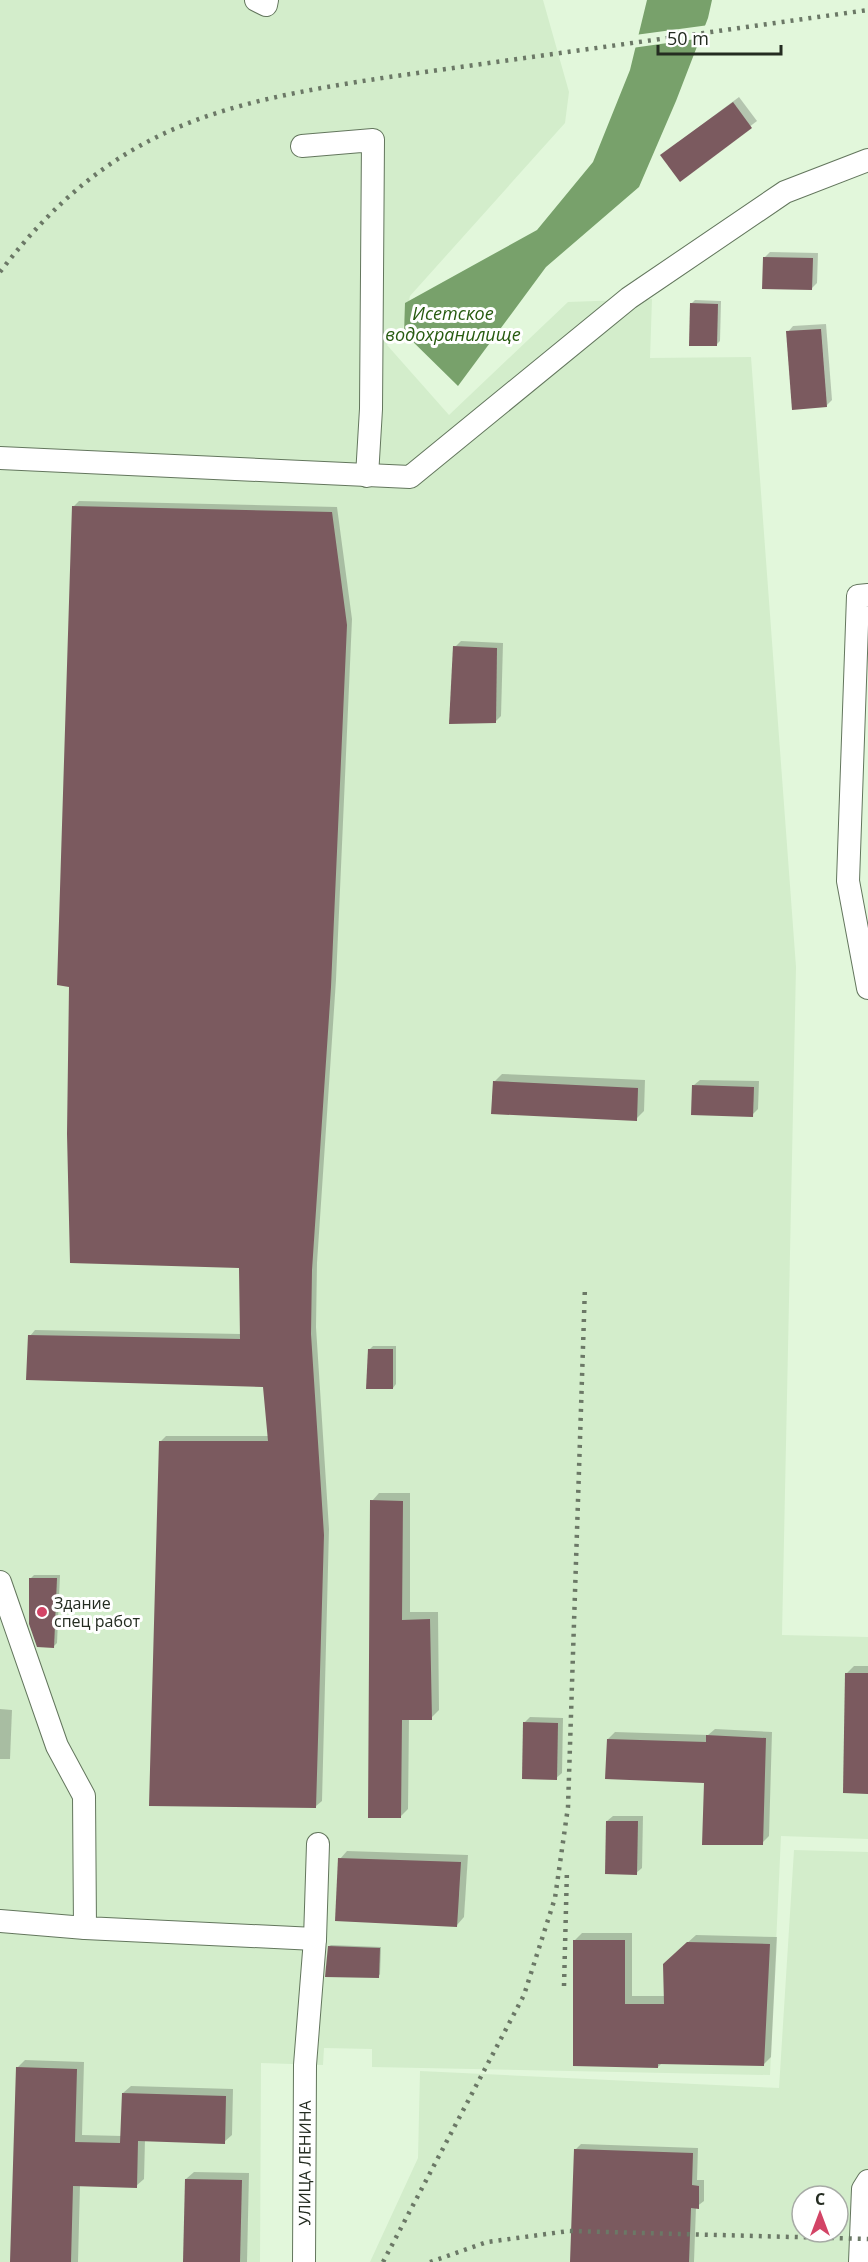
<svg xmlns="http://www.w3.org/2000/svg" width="868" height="2262" viewBox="0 0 868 2262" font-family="'Open Sans',sans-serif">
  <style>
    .built { fill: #d3edcb; fill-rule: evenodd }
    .water { fill: #78a16b }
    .pier { fill: #e2f7db }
    .shadow { fill: #0003 }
    .building { fill: #7b5a5f }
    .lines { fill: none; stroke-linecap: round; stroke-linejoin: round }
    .minor-casing { stroke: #63765d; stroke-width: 24 }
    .minor { stroke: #fff; stroke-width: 22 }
    .rail { stroke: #6b7866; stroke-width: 4.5; stroke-dasharray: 3 6; stroke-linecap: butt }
    .poi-dot { fill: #d34466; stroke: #fff; stroke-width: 2 }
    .labels { text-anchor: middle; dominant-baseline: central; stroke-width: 6; stroke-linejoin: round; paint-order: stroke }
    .poi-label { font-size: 16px; fill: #242c21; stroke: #fff; text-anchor: start }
    .street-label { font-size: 16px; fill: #242c21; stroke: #fff }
    .water-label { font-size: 18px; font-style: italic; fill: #275b10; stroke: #fff }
  </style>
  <rect width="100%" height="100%" fill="#e2f7db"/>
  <g class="built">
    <polygon points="0,0 543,0 569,92 565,123 410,296 403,329 387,345 449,415 568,302 652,299 650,358 751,357 796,967 782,1635 868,1637 868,1839 781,1836 770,2075 372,2067 372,2049 324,2048 323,2065 261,2063 260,2262 0,2262"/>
    <path d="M794,1850L868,1852V2262H370L418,2158L420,2071L779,2088ZM802,2196H838V2232H802Z"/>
  </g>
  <polygon class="water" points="647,0 712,0 708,18 676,101 639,187 546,267 458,386 404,333 405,303 537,230 593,162 630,70"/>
  <polygon class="pier" points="709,25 703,38 632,48 635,35"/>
  <g class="shadow">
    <polygon points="739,97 757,121 680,180 668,150"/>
    <polygon points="770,252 818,253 817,283 811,289 764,258"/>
    <polygon points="695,300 721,301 720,341 716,345 691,304"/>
    <polygon points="826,324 832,400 826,406 788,332 793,326"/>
    <polygon points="79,501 337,507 352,619 336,980 317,1263 316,1327 329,1529 322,1801 316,1806 160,1442 166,1436 269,1436 265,1385 30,1336 35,1330 241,1334 240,1266 73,507"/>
    <polygon points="461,641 503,643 501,716 495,722 455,647"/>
    <polygon points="502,1074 645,1080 644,1111 636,1119 494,1082"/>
    <polygon points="700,1080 759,1081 758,1109 752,1115 694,1085"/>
    <polygon points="373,1346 396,1346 396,1384 393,1388 370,1349"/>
    <polygon points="379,1493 410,1493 410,1612 438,1612 439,1710 431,1718 409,1718 408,1809 400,1817 372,1501"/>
    <polygon points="34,1575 60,1575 57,1643 54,1646 30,1579"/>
    <polygon points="854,1666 868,1666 868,1792 847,1673"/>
    <polygon points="0,1709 12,1710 10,1759 0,1759"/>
    <polygon points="530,1717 563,1718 562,1773 556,1778 524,1723"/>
    <polygon points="715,1729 772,1732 769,1836 762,1843 706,1781 608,1739 615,1732 708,1735"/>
    <polygon points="613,1816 643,1816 642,1868 636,1873 607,1821"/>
    <polygon points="347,1851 468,1855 464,1917 457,1925 340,1859"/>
    <polygon points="582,1933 632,1933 632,1996 665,1996 673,1956 696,1935 777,1937 771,2057 763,2065 662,2063 658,2067 575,1940"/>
    <polygon points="331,1945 381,1947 380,1975 329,1946"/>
    <polygon points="25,2060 84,2062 82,2135 122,2136 123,2093 131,2086 233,2089 232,2135 224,2142 145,2140 144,2179 136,2186 80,2185 78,2262 11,2262 17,2068"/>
    <polygon points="581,2144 698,2148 697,2180 704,2180 704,2201 696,2207 694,2262 571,2262 575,2150"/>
    <polygon points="194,2172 249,2173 247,2262 184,2262 186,2179"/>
  </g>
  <g class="building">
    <polygon points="733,102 752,128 680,182 660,155"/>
    <polygon points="763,257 813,258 812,290 762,289"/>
    <polygon points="690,303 718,304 717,346 689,346"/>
    <polygon points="821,329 827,407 792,410 786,331"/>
    <polygon points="72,506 332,512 347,625 331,987 312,1270 311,1334 324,1535 316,1808 149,1806 159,1441 268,1441 263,1387 26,1380 28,1335 240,1339 239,1268 70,1263 67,1134 69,987 57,985"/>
    <polygon points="453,646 497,648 496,723 449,724"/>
    <polygon points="493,1081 638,1088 637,1121 491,1114"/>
    <polygon points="692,1085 754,1087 753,1117 691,1115"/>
    <polygon points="368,1349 393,1349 393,1389 366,1389"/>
    <polygon points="370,1500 403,1501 402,1620 430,1619 432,1720 402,1720 401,1818 368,1818"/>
    <polygon points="29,1578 57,1578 54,1648 37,1647 29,1624"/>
    <polygon points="845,1673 868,1673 868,1794 843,1793"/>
    <polygon points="523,1722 558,1723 557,1780 522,1779"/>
    <polygon points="706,1735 766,1738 763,1845 702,1845 704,1783 605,1779 607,1739 706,1742"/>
    <polygon points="606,1821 638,1821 637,1875 605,1874"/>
    <polygon points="338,1858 461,1862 457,1927 335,1921"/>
    <polygon points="573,1940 625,1940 625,2004 664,2004 663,1964 687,1942 770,1944 764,2066 658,2064 658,2068 573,2066"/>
    <polygon points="328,1946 380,1948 379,1978 325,1977"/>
    <polygon points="16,2067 77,2069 75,2142 120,2143 122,2093 226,2096 225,2144 138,2141 137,2188 73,2186 71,2262 10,2262"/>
    <polygon points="574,2149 693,2153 692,2185 699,2186 699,2209 691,2208 689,2262 570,2262"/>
    <polygon points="185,2179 242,2180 240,2262 183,2262"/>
  </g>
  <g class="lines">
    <g class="minor-casing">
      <g id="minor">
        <polyline points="256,0 266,5 267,0"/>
        <polyline points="302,146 373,140 371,409 367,476"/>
        <polyline points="0,458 410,477 629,298 785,192 868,160"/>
        <polyline points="868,595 858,596 848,881 868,988"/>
        <polyline points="0,1582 57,1746 84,1796 85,1928 315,1939"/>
        <polyline points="0,1921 85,1928"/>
        <path id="s1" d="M304,2262L305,2065L315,1939L318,1844"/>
        <polyline points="860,2262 863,2189 868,2181"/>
      </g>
    </g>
    <use href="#minor" class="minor"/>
    <g class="rail">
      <path d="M0,272C111,127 218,103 389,77L868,10"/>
      <polyline points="564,1986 567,1869"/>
      <polyline points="383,2262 524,1995 555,1898 568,1807 585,1286"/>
      <polyline points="430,2262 487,2242 569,2231 868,2239"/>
    </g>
  </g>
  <circle class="poi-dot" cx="42" cy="1612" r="6"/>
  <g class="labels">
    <g class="poi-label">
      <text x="54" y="1603">Здание<tspan x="54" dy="18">спец работ</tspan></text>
    </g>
    <g class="street-label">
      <text stroke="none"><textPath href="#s1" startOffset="99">УЛИЦА ЛЕНИНА</textPath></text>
    </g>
    <g class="water-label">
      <text x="453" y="313">Исетское<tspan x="453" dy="21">водохранилище</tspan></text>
    </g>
  </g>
  <g transform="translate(820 2214)"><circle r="28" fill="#ffffff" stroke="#a7aba6" stroke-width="1.5"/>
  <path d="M0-4.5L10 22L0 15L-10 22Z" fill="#d34466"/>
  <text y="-9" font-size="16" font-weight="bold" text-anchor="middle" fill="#242c21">С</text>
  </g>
  <path d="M658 45v9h123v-9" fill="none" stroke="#242c21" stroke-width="3"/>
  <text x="667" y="45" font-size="18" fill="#242c21" stroke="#ffffff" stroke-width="4.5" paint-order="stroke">50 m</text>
</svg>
